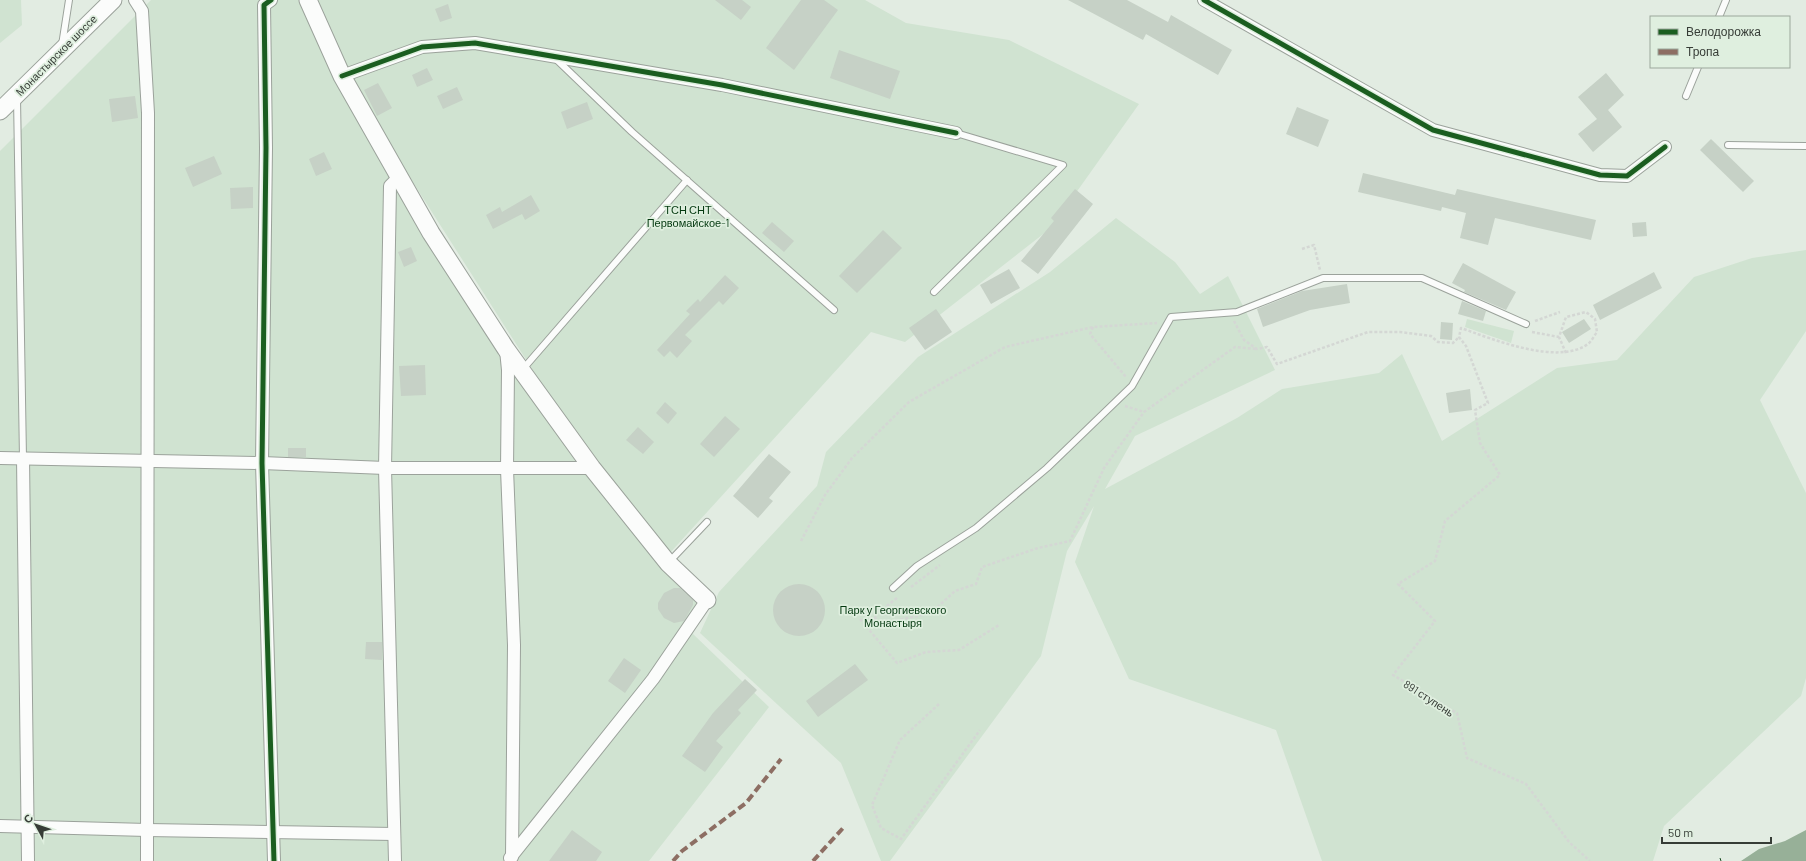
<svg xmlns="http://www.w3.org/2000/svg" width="1806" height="861" viewBox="0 0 1806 861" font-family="Barlow,sans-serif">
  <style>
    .green { fill: #d0e3d1 }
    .water { fill: #97b098 }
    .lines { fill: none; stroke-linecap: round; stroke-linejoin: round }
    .ferry { stroke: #1a4b22; stroke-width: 1; stroke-dasharray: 5 4; stroke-linecap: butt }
    .building { fill: #c6d1c6 }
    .service-casing { stroke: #9ba29b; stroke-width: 8 }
    .minor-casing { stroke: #9ba29b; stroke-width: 14 }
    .secondary-casing { stroke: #9ba29b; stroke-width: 19 }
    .path { stroke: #d4d7d4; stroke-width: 2.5; stroke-dasharray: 3 2; stroke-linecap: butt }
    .service { stroke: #fbfcfb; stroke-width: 6 }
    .minor { stroke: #fbfcfb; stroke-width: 12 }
    .secondary { stroke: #fbfcfb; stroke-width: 17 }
    .quiet { stroke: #8d6e63; stroke-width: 4; stroke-dasharray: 8 4; stroke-linecap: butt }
    .cycleway-casing { stroke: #dfefdf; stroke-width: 8 }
    .cycleway { stroke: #1b5e20; stroke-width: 5 }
    .labels { text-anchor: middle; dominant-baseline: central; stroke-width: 3.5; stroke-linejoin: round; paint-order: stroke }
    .street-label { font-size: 11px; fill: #363c36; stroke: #dfefdf }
    .park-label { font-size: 11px; fill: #043910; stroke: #dfefdf }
  </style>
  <rect width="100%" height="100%" fill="#e2ece2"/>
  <g class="green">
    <polygon points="0,0 21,0 22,25 0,43"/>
    <polygon points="151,0 865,0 906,23 1009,40 1139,104 1051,228 905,342 871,332 668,555 594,466 347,79 492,319 597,475 701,601 693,634 769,707 649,861 0,861 0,151"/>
    <polygon points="1116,218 1175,262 1200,294 1228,276 1275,370 1135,436 1105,489 1237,418 1282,389 1379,373 1402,354 1442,441 1557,368 1617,360 1694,277 1752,258 1806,250 1806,331 1760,400 1806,493 1806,678 1801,696 1664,826 1653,861 1322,861 1276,730 1129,679 1075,562 1094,506 1067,551 1041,656 890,861 881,861 841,763 700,633 719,592 817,486 826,452 918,357 1050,272"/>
    <polygon points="1467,319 1514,331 1511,343 1465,327"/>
  </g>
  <polygon class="water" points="1806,830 1806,861 1741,861 1759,849 1785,841"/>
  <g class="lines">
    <polyline class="ferry" points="1720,858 1721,861"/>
  </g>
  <g class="building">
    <polygon points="715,0 742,0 751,7 741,20"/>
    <polygon points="801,0 824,0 838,10 794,70 766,48"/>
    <polygon points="1068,0 1127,0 1168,22 1171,15 1232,50 1218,75 1146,34 1143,40"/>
    <polygon points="448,4 452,18 440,22 435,9"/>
    <polygon points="839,50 900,71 890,99 830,78"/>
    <polygon points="427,68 433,80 417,87 412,75"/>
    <polygon points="1606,73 1624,95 1608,110 1622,127 1593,152 1578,134 1597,119 1578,97"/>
    <polygon points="378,83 392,108 377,116 364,90"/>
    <polygon points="457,87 463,100 443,109 437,96"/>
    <polygon points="135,96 138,118 112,122 109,99"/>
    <polygon points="587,102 593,119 567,129 561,112"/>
    <polygon points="1297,107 1329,120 1318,147 1286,134"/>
    <polygon points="1711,139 1754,181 1743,192 1700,150"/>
    <polygon points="324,152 332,169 316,176 309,159"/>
    <polygon points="214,156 222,174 193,187 185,168"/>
    <polygon points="1363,173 1455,195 1457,189 1596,220 1591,240 1495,218 1488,245 1460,238 1466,213 1442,207 1441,211 1358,192"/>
    <polygon points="253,187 253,208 231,209 230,188"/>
    <polygon points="1075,189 1093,204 1038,274 1021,261 1054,221 1051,218"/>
    <polygon points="531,195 540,211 525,220 522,214 493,229 486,215 500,207 502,212"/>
    <polygon points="772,222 794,241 784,252 762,233"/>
    <polygon points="1646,222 1647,236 1633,237 1632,223"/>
    <polygon points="883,230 902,248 857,293 839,276"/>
    <polygon points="411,247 417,261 404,267 398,252"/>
    <polygon points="1463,263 1516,292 1506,310 1464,292 1465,290 1452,283"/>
    <polygon points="1009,269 1020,288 991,304 980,285"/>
    <polygon points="1654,272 1662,288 1600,320 1593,305"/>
    <polygon points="725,275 739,288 723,305 719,301 685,335 692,341 677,358 670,351 664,357 657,350 690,314 686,311 698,299 700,302"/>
    <polygon points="1347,284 1350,303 1310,310 1263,327 1257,309 1302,291"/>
    <polygon points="1462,301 1486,311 1483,321 1458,314"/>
    <polygon points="936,309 952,332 925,350 909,328"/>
    <polygon points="1584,319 1591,329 1569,343 1562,332"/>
    <polygon points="1441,322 1453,323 1452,340 1440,339"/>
    <polygon points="425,365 426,395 401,396 399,366"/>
    <polygon points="1470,389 1472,410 1449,413 1446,393"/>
    <polygon points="665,402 677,413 668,424 656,413"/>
    <polygon points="725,416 740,429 714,457 700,444"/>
    <polygon points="638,427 654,442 643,454 626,440"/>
    <rect x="288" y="448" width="18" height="9"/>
    <polygon points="769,454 791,472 769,498 773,501 758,518 733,496"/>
    <circle cx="799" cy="610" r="26"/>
    <polygon points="674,588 680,588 693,600 693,605 684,621 674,623 664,618 658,609 658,603 664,593"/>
    <polygon points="366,642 382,642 382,660 365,659"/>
    <polygon points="624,658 641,670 625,693 608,681"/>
    <polygon points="855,664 868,680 818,717 806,701"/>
    <polygon points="745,679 757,690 738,710 741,713 716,741 723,747 705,772 682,756 713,713"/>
    <polygon points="572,830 602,852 596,861 549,861"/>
  </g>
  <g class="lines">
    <g class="service-casing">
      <g id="service">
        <polyline points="1719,17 1726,0"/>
        <polyline points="62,45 69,0"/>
        <polyline points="556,59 632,132 834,310"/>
        <polyline points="1686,96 1698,67"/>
        <polyline points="17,98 23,458"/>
        <polyline points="1728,145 1806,146"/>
        <polyline points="934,292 1063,165 956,133"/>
        <polyline points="523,369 687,180"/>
        <polyline points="669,562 707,522"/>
        <polyline points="893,588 917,566 976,528 1047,468 1132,386 1171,317 1237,312 1323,278 1422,278 1526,324"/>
      </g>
    </g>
    <g class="minor-casing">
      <g id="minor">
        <polyline points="135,0 142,11 148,113 147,861"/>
        <polyline points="271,0 264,5 266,148 262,463 274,861"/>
        <polyline points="1204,0 1433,130 1600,175 1627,176 1665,147"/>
        <polyline points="342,76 422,47 475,43 722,85 956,133"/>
        <polyline points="506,350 508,370 507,469 514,645 512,857"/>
        <polyline points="0,458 262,463 385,468 592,468"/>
        <polyline points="23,458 28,861"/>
        <polyline points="0,826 147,830 394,834"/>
        <polyline points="510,858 653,679 707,600"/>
        <polyline points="395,861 385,468 390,186 399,177"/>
      </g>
    </g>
    <g class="secondary-casing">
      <g id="secondary">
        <polyline points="308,0 342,76 431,233 506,349 592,468 668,563 707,600"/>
        <polyline points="0,111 113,0"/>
      </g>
    </g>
    <g class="path">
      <polyline points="1302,249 1314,245 1320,270"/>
      <polyline points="1234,321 1244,340 1257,349 1267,347 1277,364 1368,332 1400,332 1431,336 1438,342 1453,343 1459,337"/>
      <polyline points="1535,321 1560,312"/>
      <polyline points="1093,327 1090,334 1126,377"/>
      <polyline points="1532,332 1559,337"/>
      <path d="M1566,353L1559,337L1566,317L1586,312L1595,319L1597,332C1594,336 1591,342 1588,344C1558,366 1492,339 1461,328L1459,337L1466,346L1488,403L1475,410L1480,443L1500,475L1445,521L1435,561L1398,584L1435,621L1393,675L1457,713L1467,758L1526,784L1569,842L1590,861"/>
      <polyline points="1125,406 1144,412"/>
      <polyline points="801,541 825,495 852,458 909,402 1005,347 1093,327 1157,323"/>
      <polyline points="911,587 940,565"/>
      <polyline points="897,598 874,616 880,624 931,613 955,591 976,584 982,567 1038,548 1070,541 1104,468 1144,412 1235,347 1257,349"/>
      <polyline points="860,619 897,663 926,652 959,650 999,625"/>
      <polyline points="939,704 900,740 872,805 881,828 901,839 980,730"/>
    </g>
    <use href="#service" class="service"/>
    <use href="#minor" class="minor"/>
    <use href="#secondary" class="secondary"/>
    <g class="quiet">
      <polyline points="673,861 682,851 746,803 781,759"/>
      <polyline points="813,861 844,827"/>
    </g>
    <g class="cycleway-casing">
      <g id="cycleway">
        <polyline points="271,0 264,5 266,148 262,463 274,861"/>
        <polyline points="1204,0 1433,130 1600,175 1627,176 1665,147"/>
        <polyline points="342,76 422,47 475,43 722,85 956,133"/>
      </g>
    </g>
    <use href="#cycleway" class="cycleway"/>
  </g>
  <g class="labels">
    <g class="street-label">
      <text transform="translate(56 55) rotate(-45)">Монастырское шоссе</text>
      <text transform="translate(1429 698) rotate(33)">891 ступень</text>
    </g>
    <g class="park-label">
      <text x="688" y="209">ТСН СНТ<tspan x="688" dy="13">Первомайское-1</tspan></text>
      <text x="893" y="609">Парк у Георгиевского<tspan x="893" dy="13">Монастыря</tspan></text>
    </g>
  </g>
  <rect x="1650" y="16" width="140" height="52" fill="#dfefdf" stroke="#9ba79b"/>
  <rect x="1658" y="29" width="20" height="6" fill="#1b5e20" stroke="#9ba79b"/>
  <text x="1686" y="36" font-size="12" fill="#363c36">Велодорожка</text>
  <rect x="1658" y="49" width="20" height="6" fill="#8d6e63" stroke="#9ba79b"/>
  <text x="1686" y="56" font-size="12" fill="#363c36">Тропа</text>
  <g transform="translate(36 825) rotate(310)" stroke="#dfefdf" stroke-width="3" paint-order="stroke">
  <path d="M0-3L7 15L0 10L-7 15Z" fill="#363c36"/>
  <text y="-6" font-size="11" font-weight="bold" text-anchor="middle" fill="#363c36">С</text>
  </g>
  <path d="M1662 837v6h109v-6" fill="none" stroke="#363c36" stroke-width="2"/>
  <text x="1668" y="837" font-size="12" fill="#363c36" stroke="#dfefdf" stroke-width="3" paint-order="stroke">50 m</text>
</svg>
